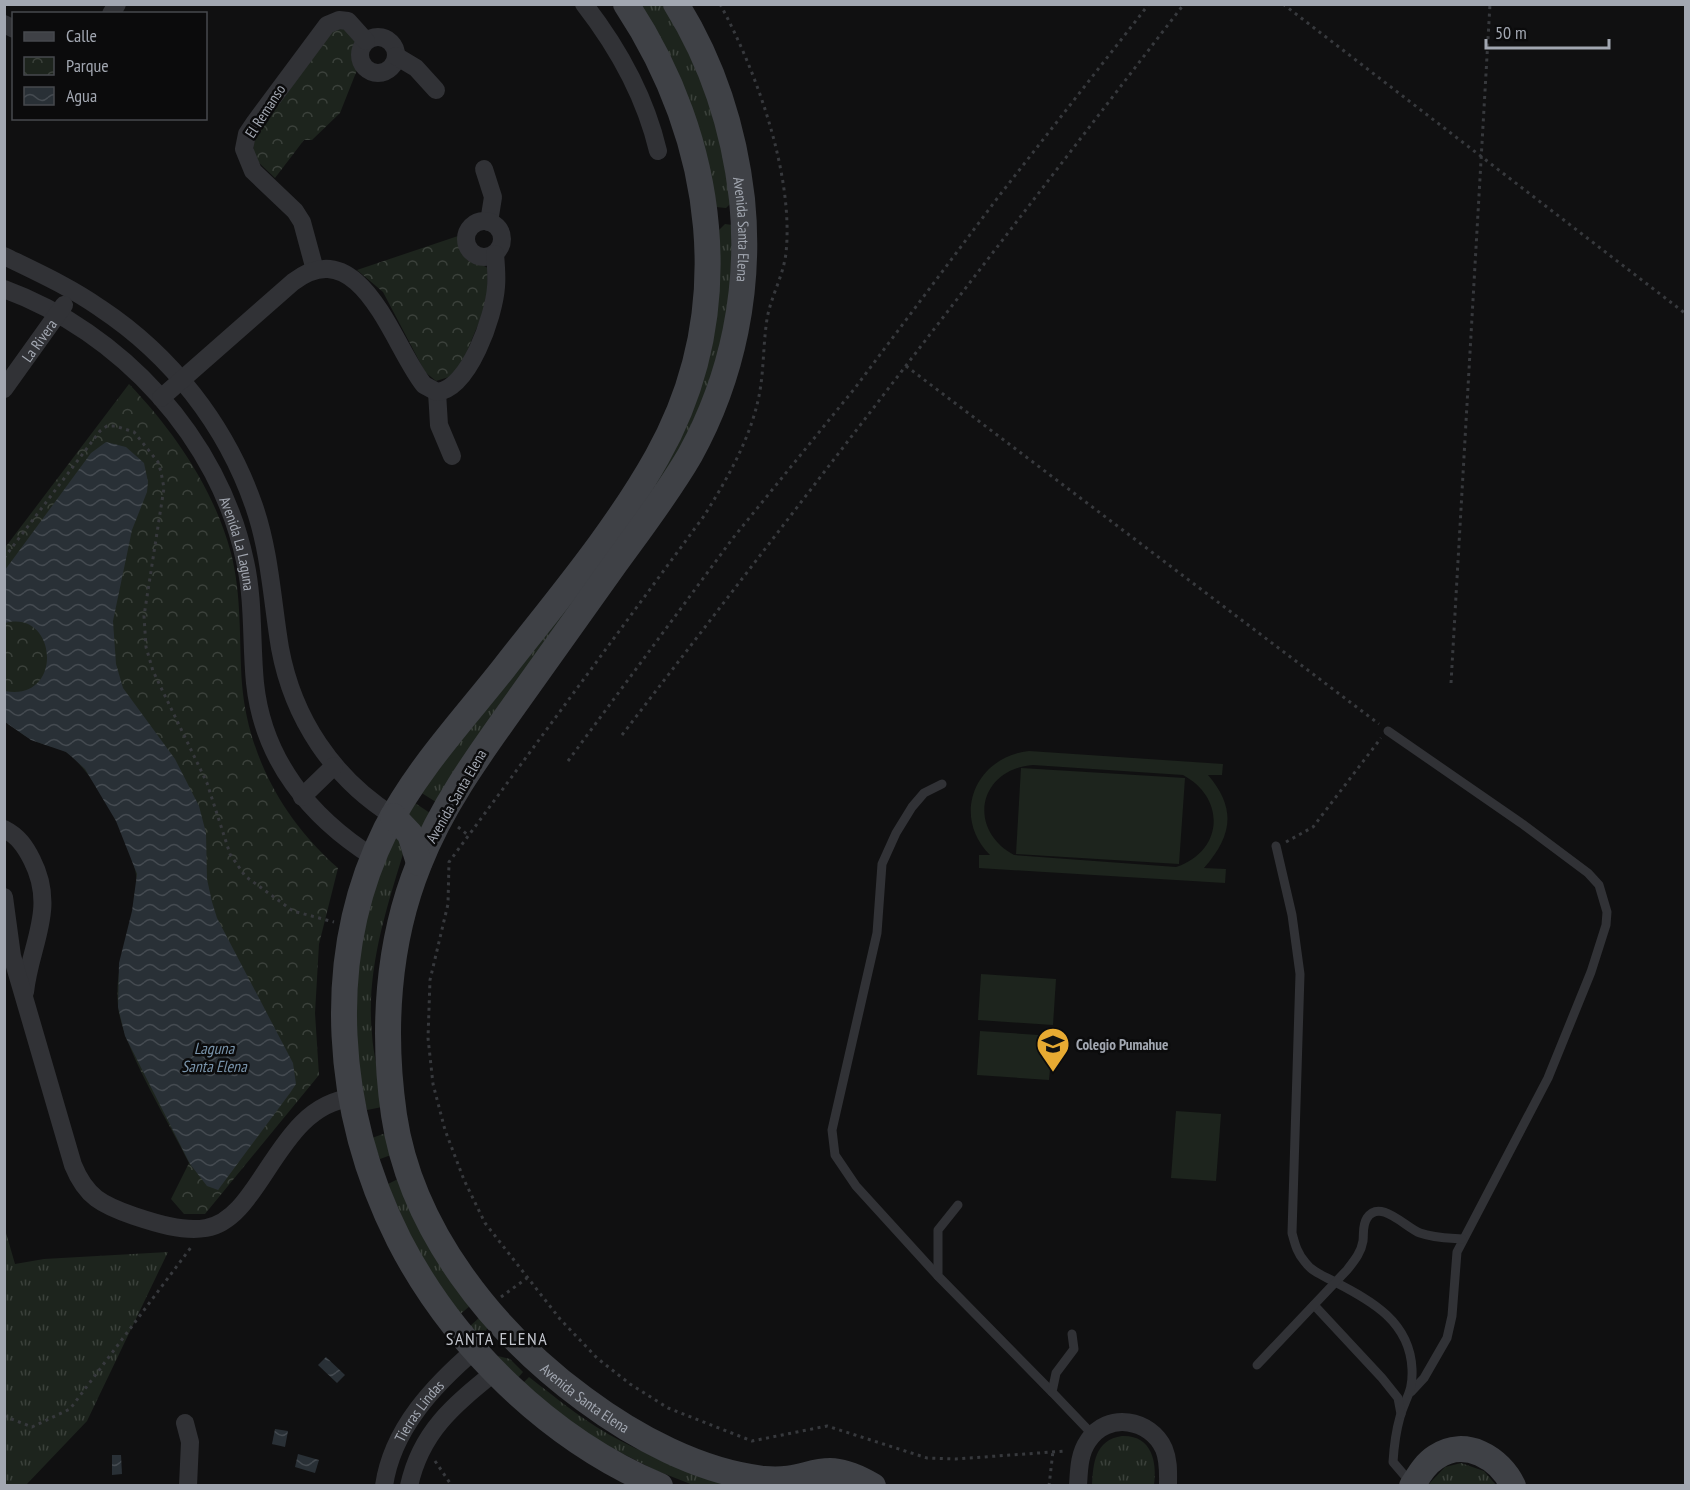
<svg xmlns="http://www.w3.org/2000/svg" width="1690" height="1490" viewBox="0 0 1690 1490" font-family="'PT Sans Narrow',sans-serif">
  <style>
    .grass { fill: url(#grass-tufts) }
    .park { fill: url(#park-crowns) }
    .pitch { fill: #1d241d; fill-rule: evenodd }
    .water { fill: url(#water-waves) }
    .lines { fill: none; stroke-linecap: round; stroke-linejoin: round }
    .path { stroke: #37393d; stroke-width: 3; stroke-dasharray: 3 4.5; stroke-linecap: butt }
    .lane { stroke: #313236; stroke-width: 9 }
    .street { stroke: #313236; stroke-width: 18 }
    .secondary { stroke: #3f4146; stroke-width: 26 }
    .labels { text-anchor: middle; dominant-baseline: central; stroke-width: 5; stroke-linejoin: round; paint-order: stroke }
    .street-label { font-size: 15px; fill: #a2a7b1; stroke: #0b0b0c }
    .poi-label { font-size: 15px; font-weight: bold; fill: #a2a7b1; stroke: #0b0b0c; text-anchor: start }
    .water-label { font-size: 16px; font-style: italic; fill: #7a95ac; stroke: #0b0b0c }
    .quarter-label { font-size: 18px; letter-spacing: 1.5px; fill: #c3c6ce; stroke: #0b0b0c }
  </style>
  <defs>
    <pattern id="grass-tufts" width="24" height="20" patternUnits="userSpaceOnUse" patternTransform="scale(1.5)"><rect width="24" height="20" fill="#1d241d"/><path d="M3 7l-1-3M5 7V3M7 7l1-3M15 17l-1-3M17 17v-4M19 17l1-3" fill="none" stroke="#3b413b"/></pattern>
    <pattern id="park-crowns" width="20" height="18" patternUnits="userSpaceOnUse" patternTransform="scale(1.5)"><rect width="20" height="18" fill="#1d241d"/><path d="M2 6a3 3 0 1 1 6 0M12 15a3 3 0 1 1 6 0" fill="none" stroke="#3b413b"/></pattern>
    <pattern id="water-waves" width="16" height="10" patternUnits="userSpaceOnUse" patternTransform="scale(1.5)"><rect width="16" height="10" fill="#293036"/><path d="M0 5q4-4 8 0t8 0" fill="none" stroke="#454b51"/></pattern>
  </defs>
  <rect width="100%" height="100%" fill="#101011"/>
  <g class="grass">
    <path d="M639,5H664L684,38L716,117L731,203L726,208L716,207C703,124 681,77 639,5Z"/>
    <polygon points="725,224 732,225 735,274 712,381 671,467 436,802 420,792 652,480 717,232"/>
    <polygon points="412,801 430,813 420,836 406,813"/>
    <path d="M393,835L400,838L403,854C385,913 366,972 372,1034C373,1055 380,1077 383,1098L382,1107L367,1110L356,1065L358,938Z"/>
    <polygon points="383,1134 388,1135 391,1155 380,1159 372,1138"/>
    <polygon points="398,1179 471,1305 457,1317 420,1261 388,1184"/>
    <polygon points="4,1226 15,1264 44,1259 168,1252 87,1421 26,1485 5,1485"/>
    <polygon points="481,1316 489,1326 480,1339 467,1329"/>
    <polygon points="494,1355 510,1359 523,1372 516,1380"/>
    <path d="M529,1377C559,1400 587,1424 621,1441C660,1462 706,1472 748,1485H693L655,1470L592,1438L522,1384Z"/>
    <path d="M1122,1436C1152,1435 1157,1462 1154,1485H1092C1093,1463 1095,1440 1122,1436Z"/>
    <polygon points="1461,1463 1484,1471 1496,1485 1427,1486 1445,1467"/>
  </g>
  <g class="park">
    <polygon points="340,25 357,40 354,61 357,70 340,113 312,140 304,140 275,178 254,158 253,140 324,36"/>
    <polygon points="458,236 468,258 488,268 487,303 465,356 452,376 436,381 425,372 383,292 357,270"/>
    <path d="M129,384C174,431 214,489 231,553C242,596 239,640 242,684C248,756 284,821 338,868L319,944L315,1013L319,1075L205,1214H184L171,1199L189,1163C170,1124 122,1047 118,1006C114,965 132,930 137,890C140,853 97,777 69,754C59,746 43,746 31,739C21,735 15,726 5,722L4,549Z"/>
  </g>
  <g class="pitch">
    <path d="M1029,751L1223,764L1222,775H1208C1237,809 1232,836 1204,868L1226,869L1225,883L979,868V855H990C951,816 975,757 1029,751ZM1033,765L1183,775C1226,798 1224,851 1176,867L1014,855C966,829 979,769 1033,765Z"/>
    <polygon points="1021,768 1185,778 1179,864 1016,854"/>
    <polygon points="981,974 1056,979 1053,1025 978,1020"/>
    <polygon points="980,1031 1053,1036 1049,1080 977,1075"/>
    <polygon points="1176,1111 1221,1114 1216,1181 1171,1178"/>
  </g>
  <g class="water">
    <path d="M106,442L126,447L144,463L148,482L147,492L132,530L113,621L116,664L123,688L175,759L199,806L206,833L207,879L212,902L217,918L293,1063L296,1084L290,1093L218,1190L207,1186L190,1164L125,1036L118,1007L119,963L132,911L137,874L116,821L85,769L72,757L66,752L31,740L5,722V691C64,702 58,609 5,623V570L91,453Z"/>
    <polygon points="326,1357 345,1375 337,1383 318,1365"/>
    <polygon points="275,1429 288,1431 285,1447 272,1444"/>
    <polygon points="298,1454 319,1460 315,1473 295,1467"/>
    <polygon points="112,1455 121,1455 122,1474 112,1475"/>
  </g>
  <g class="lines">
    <g class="path">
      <path d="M720,4C757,72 794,176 786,253C783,277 771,296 767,319C763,345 764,371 759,396C750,440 727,479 704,516L449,862L448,904L430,980L428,1038L433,1084L445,1130L464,1180L485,1223L560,1319L597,1358L630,1384L668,1408L752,1441L827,1426L927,1458L956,1459L1066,1451"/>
      <polyline points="1283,4 1686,314"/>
      <polyline points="906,366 1379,724"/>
      <polyline points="4,558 100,431 107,426 115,426 134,432 158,462 161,472 164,488 144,616 146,647 153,671 207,783 230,854 245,876 293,911 334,922"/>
      <polyline points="1451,683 1490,4"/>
      <polyline points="622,735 1184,4"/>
      <polyline points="568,761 733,538 855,388 999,196 1149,4"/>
      <polyline points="458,827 468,835"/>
      <polyline points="1286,842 1313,827 1381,738"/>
      <polyline points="501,1297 527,1278"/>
      <polyline points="4,1416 32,1427 70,1409 192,1246"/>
      <polyline points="435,1461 452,1486"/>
      <polyline points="1049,1486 1053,1451"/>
    </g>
    <g class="lane">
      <polyline points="1388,731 1521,823 1588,873 1599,885 1607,912 1606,925 1591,972 1548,1078 1457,1252 1452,1316 1447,1338 1424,1378 1411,1392"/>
      <path d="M1276,846L1292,915L1300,974L1292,1233C1295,1244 1297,1253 1305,1262C1312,1272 1324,1276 1335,1282C1372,1301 1410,1322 1412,1369C1413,1393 1406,1396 1400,1417C1396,1431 1394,1446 1393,1462L1411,1483"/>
      <polyline points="958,1205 938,1230 938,1276 1052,1392"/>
      <polyline points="938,1276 856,1186 835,1155 832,1130 877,933 882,864 896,833 912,807 924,793 942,784"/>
      <polyline points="1314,1305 1382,1378 1398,1398 1401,1414"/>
      <polyline points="1072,1334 1074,1349 1056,1373 1052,1392 1093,1435"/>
      <path d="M1257,1365L1347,1270C1354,1261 1361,1253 1363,1241C1364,1233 1362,1226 1367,1218C1380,1198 1406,1228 1420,1233C1434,1238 1448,1238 1462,1239"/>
    </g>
    <g class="street">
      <path d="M584,4C619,49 645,96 658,151"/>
      <polyline points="111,14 117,4"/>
      <polyline points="4,24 14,29"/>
      <circle cx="378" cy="55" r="18"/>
      <polyline points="396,56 416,68 436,90"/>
      <polyline points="484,169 493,197 489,222"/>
      <circle cx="484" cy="239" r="18"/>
      <path d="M4,256C37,272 70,287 100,308C171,355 226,425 254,506C270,552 272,600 280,648C293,719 333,778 393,816"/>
      <polyline points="315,270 302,222 295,211 253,171 244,149 247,134 255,122 327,25 339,20 348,21 366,41"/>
      <path id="s1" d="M4,289C121,332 219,438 245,561C254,601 251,642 255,683C263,760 310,817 373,857"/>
      <path id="s2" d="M4,389L64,305"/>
      <polyline points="437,392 439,425 452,456"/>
      <path d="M161,398L293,282C361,230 393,347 424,385L437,392C469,389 494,316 496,287C497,276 496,265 495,254"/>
      <polyline points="302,797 334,766"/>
      <path d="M4,829C18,836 25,846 32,860C57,909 30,944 25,992"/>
      <path d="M4,897L12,956L73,1165C86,1197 102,1205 134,1216C155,1223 183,1232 206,1228C262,1219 277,1105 352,1098"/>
      <polyline points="185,1423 190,1442 188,1486"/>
      <path id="s3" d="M384,1486C392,1429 434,1385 476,1349"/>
      <path d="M409,1486C421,1431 454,1405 496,1371"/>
      <path d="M1078,1486C1079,1470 1079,1454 1088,1441C1107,1411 1151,1419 1164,1449C1169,1461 1168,1473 1168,1486"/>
    </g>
    <g class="secondary">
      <path d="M626,4C716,140 739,311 657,457C615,532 557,600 504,668C463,720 416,770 386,829C322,958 335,1113 399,1240C453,1345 550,1440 660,1486"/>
      <path id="s4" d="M676,4C714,65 734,129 742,199C751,288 733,377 690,455C668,493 641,528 615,564C580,613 545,662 511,710C476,759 441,808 419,864C387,943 382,1032 394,1115C411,1230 493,1332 584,1399C635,1437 700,1472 764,1479C814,1484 818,1454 873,1486"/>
      <polyline points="393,816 410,834 419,863"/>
      <path d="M1412,1486C1419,1475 1425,1464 1436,1457C1465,1437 1500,1458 1513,1486"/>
    </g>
  </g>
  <defs>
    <g id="school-pin" transform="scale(1.725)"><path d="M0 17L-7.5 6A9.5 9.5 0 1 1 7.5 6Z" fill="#e7aa32" stroke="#0b0b0c"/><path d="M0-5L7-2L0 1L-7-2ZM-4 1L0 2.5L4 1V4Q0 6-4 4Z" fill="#111"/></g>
  </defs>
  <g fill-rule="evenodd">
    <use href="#school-pin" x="1053" y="1044"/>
  </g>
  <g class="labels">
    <g class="street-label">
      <text transform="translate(265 111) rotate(-57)">El Remanso</text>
      <text stroke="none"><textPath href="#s4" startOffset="238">Avenida Santa Elena</textPath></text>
      <text stroke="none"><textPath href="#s2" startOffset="60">La Rivera</textPath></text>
      <text stroke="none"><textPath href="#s1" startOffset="360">Avenida La Laguna</textPath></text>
      <text transform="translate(456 796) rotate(-60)">Avenida Santa Elena</text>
      <text stroke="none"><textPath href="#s4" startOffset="1570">Avenida Santa Elena</textPath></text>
      <text stroke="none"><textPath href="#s3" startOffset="84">Tierras Lindas</textPath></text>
    </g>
    <g class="poi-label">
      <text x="1076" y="1044">Colegio Pumahue</text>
    </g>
    <g class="water-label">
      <text x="214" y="1048">Laguna<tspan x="214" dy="18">Santa Elena</tspan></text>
    </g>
    <g class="quarter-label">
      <text x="497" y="1338">SANTA ELENA</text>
    </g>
  </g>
  <rect width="1690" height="1490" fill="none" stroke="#a2a7b1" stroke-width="12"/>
  <rect x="12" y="12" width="195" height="108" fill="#0b0b0c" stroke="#47494e" stroke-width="1.5"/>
  <rect x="24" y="32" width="30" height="9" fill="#3f4146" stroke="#47494e" stroke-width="1.5"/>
  <text x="66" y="42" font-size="18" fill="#a2a7b1">Calle</text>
  <rect x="24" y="57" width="30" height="18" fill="url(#park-crowns)" stroke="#47494e" stroke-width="1.5"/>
  <text x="66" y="72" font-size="18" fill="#a2a7b1">Parque</text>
  <rect x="24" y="87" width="30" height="18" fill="url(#water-waves)" stroke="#47494e" stroke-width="1.5"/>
  <text x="66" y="102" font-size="18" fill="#a2a7b1">Agua</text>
  <path d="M1486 39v9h123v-9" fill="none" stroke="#a2a7b1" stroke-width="3"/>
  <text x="1495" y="39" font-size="18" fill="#a2a7b1" stroke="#0b0b0c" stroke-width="4.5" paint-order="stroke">50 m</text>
</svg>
